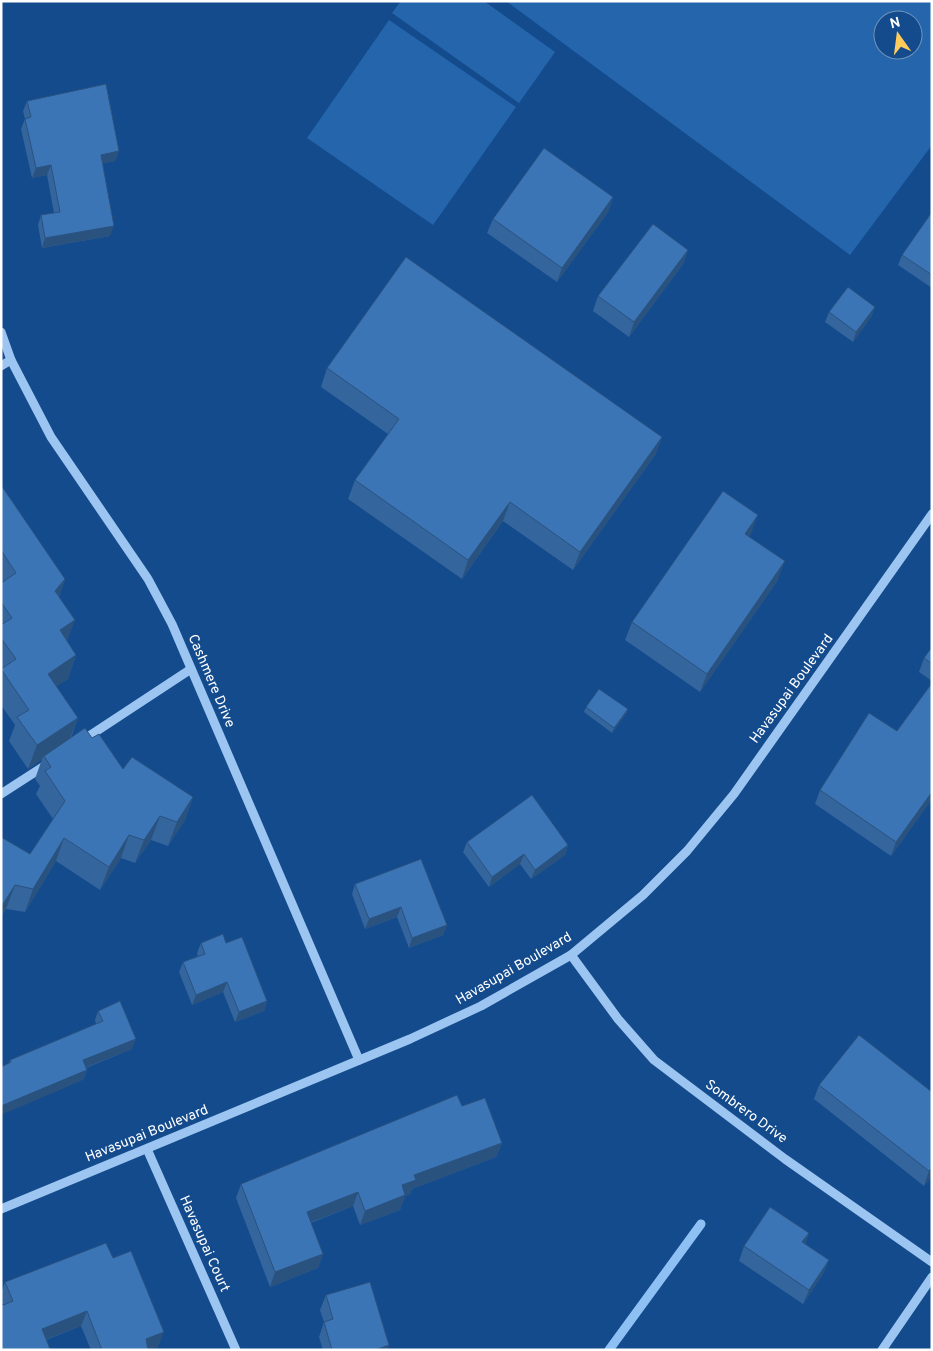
<svg xmlns="http://www.w3.org/2000/svg" width="933" height="1351" viewBox="0 0 933 1351" font-family="Overpass,sans-serif">
  <style>
    .green { fill: #2565ac; fill-rule: evenodd }
    .lines { fill: none; stroke-linecap: round; stroke-linejoin: round }
    .stream { stroke: #8ec0f4; stroke-width: 9 }
    .minor { stroke: #9dc5f1; stroke-width: 9 }
    .wall { fill: #34659d }
    .shaded-wall { fill: #2a527f }
    .building { fill: #3c75b6; stroke: #2a527f }
    .labels { text-anchor: middle; dominant-baseline: central; stroke-width: 5; stroke-linejoin: round; paint-order: stroke }
    .street-label { font-size: 14px; fill: #fff; stroke: #134b8d }
  </style>
  <rect width="100%" height="100%" fill="#134b8d"/>
  <g class="green">
    <polygon points="401,1 484,1 555,52 519,103 392,13"/>
    <path d="M506,1H932V145L850,255ZM883,20H913V50H883Z"/>
    <polygon points="389,20 516,107 433,225 307,138"/>
  </g>
  <g class="lines">
    <polyline class="stream" points="609,1350 701,1224"/>
    <g class="minor">
      <polyline points="1,332 11,360 51,437 148,579 172,624 359,1060"/>
      <polyline points="1,366 11,360"/>
      <polyline points="80,742 191,669"/>
      <polyline points="1,794 49,763"/>
      <polyline points="571,955 618,1019 654,1060 785,1159 932,1262"/>
      <polyline points="147,1149 236,1350"/>
      <polyline points="1,1209 410,1039 481,1006 571,955 643,895 687,851 734,794 932,514"/>
      <polyline points="882,1350 932,1277"/>
    </g>
  </g>
  <g class="wall">
    <polygon points="27,101 119,151 115,161 103,163 110,236 42,248 38,225 41,215 54,213 47,175 32,178 21,129 25,119 23,111"/>
    <polygon points="613,197 608,212 557,282 487,233 493,219"/>
    <polygon points="932,212 932,288 898,265 902,255"/>
    <polygon points="688,250 683,264 629,337 593,311 598,296"/>
    <polygon points="875,307 871,317 853,342 825,322 829,312"/>
    <polygon points="327,368 662,437 655,455 573,570 503,521 462,579 348,499 355,480 388,434 321,387"/>
    <polygon points="1,485 65,579 59,597 67,641 76,655 68,679 56,686 78,718 71,738 92,738 123,769 193,797 185,820 168,846 151,840 135,863 121,858 100,890 56,861 25,912 6,909 1,916 1,837 30,854 53,819 36,794 40,786 35,779 42,759 28,769 9,741 15,725 1,705"/>
    <polygon points="751,534 749,537 778,580 700,692 625,640 632,622"/>
    <polygon points="932,647 932,681 919,672 924,658"/>
    <polygon points="586,707 628,709 626,714 612,733 584,712"/>
    <polygon points="820,790 932,799 891,856 815,804"/>
    <polygon points="467,842 568,845 565,855 531,879 520,864 489,887 463,852"/>
    <polygon points="355,884 447,925 443,935 409,948 397,917 365,929 352,894"/>
    <polygon points="201,943 226,943 267,1001 264,1011 235,1022 223,992 192,1005 179,972 183,962 198,956 197,953"/>
    <polygon points="98,1011 132,1049 86,1068 87,1070 83,1080 8,1064 10,1060 96,1024 95,1020"/>
    <polygon points="819,1085 932,1092 932,1176 924,1186 814,1099"/>
    <polygon points="462,1106 502,1143 496,1157 412,1189 410,1194 405,1196 400,1210 360,1225 353,1206 311,1223 323,1254 318,1268 270,1287 236,1198 241,1184"/>
    <polygon points="809,1233 805,1244 829,1260 823,1274 803,1304 739,1261 744,1246"/>
    <polygon points="113,1258 158,1347 151,1350 91,1350 81,1326 46,1340 49,1350 1,1350 3,1305 1,1300 1,1293 5,1282"/>
    <polygon points="326,1295 389,1345 387,1350 323,1350 319,1337 324,1322 320,1310"/>
  </g>
  <g class="shaded-wall">
    <polygon points="119,151 115,161 98,165 101,155"/>
    <polygon points="51,165 47,175 32,178 36,168"/>
    <polygon points="613,197 608,212 557,282 562,268"/>
    <polygon points="114,226 110,236 42,248 45,238"/>
    <polygon points="688,250 683,264 629,337 634,322"/>
    <polygon points="875,307 871,317 853,342 856,332"/>
    <polygon points="662,437 655,455 573,570 580,552"/>
    <polygon points="510,502 503,521 462,579 468,560"/>
    <polygon points="758,515 751,534 738,552 745,534"/>
    <polygon points="785,561 778,580 700,692 707,674"/>
    <polygon points="65,579 57,603 55,591"/>
    <polygon points="75,620 66,644 60,630"/>
    <polygon points="76,655 68,679 39,698 48,674"/>
    <polygon points="628,709 626,714 612,733 614,728"/>
    <polygon points="78,718 69,741 44,756 42,759 28,769 37,745"/>
    <polygon points="932,792 932,799 891,856 896,842"/>
    <polygon points="193,797 185,820 168,846 177,822"/>
    <polygon points="160,816 151,840 135,863 144,840"/>
    <polygon points="129,835 121,858 100,890 109,867"/>
    <polygon points="64,838 56,861 25,912 33,889"/>
    <polygon points="568,845 565,855 531,879 535,870"/>
    <polygon points="524,854 520,864 489,887 492,877"/>
    <polygon points="15,885 6,909 1,916 1,907"/>
    <polygon points="401,907 397,917 365,929 369,919"/>
    <polygon points="447,925 443,935 409,948 412,938"/>
    <polygon points="227,982 223,992 192,1005 196,995"/>
    <polygon points="267,1001 264,1011 235,1022 239,1012"/>
    <polygon points="136,1039 132,1049 79,1070 83,1060"/>
    <polygon points="87,1070 83,1080 1,1115 1,1106"/>
    <polygon points="502,1143 496,1157 412,1189 410,1194 405,1196 400,1210 360,1225 365,1211 414,1175"/>
    <polygon points="932,1168 932,1176 924,1186 929,1171"/>
    <polygon points="358,1192 353,1206 301,1226 307,1212"/>
    <polygon points="809,1233 804,1247 802,1242"/>
    <polygon points="323,1254 318,1268 270,1287 275,1272"/>
    <polygon points="829,1260 823,1274 803,1304 809,1290"/>
    <polygon points="87,1311 81,1326 36,1343 42,1329"/>
    <polygon points="164,1332 158,1347 151,1350 142,1350 146,1339"/>
    <polygon points="389,1345 387,1350 375,1350"/>
  </g>
  <g class="building">
    <polygon points="106,84 119,151 101,155 114,226 45,238 41,215 60,212 51,165 36,168 25,119 31,117 27,101"/>
    <polygon points="544,148 613,197 562,268 493,219"/>
    <polygon points="932,212 932,275 902,255"/>
    <polygon points="653,224 688,250 634,322 598,296"/>
    <polygon points="406,257 662,437 580,552 510,502 468,560 355,480 399,419 327,368"/>
    <polygon points="848,287 875,307 856,332 829,312"/>
    <polygon points="1,485 65,579 55,591 75,620 60,630 76,655 48,674 78,718 37,745 17,717 29,710 1,669 16,659 1,638 1,625 12,618 1,602 1,583 16,573 1,550"/>
    <polygon points="723,491 758,515 745,534 785,561 707,674 632,622"/>
    <polygon points="932,647 932,664 924,658"/>
    <polygon points="932,683 932,792 896,842 820,790 869,713 897,731"/>
    <polygon points="599,689 628,709 614,728 586,707"/>
    <polygon points="85,728 92,738 99,734 123,769 132,757 193,797 177,822 160,816 144,840 129,835 109,867 64,838 33,889 15,885 1,907 1,837 30,854 65,801 45,771 51,767 44,756"/>
    <polygon points="532,795 568,845 535,870 524,854 492,877 467,842"/>
    <polygon points="421,859 447,925 412,938 401,907 369,919 355,884"/>
    <polygon points="223,934 226,943 242,937 267,1001 239,1012 227,982 196,995 183,962 205,954 201,943"/>
    <polygon points="120,1001 136,1039 83,1060 87,1070 1,1106 1,1067 11,1062 10,1060 103,1021 98,1011"/>
    <polygon points="859,1035 932,1092 932,1168 929,1171 819,1085"/>
    <polygon points="457,1095 462,1106 485,1098 502,1143 414,1175 416,1180 402,1185 405,1195 365,1211 358,1192 307,1212 323,1254 275,1272 241,1184"/>
    <polygon points="770,1207 809,1233 802,1242 829,1260 809,1290 744,1246"/>
    <polygon points="106,1243 113,1258 131,1251 164,1332 146,1339 148,1350 102,1350 87,1311 42,1329 50,1349 48,1350 1,1350 1,1306 13,1301 5,1282"/>
    <polygon points="370,1282 389,1345 375,1350 332,1350 324,1322 333,1319 326,1295"/>
  </g>
  <g class="labels">
    <g class="street-label">
      <text transform="translate(211 681) rotate(67)">Cashmere Drive</text>
      <text transform="translate(792 689) rotate(-54)">Havasupai Boulevard</text>
      <text transform="translate(514 969) rotate(-30)">Havasupai Boulevard</text>
      <text transform="translate(746 1112) rotate(36)">Sombrero Drive</text>
      <text transform="translate(147 1134) rotate(-22)">Havasupai Boulevard</text>
      <text transform="translate(204 1244) rotate(66)">Havasupai Court</text>
    </g>
  </g>
  <rect width="933" height="1351" fill="none" stroke="#ffffff" stroke-width="5"/>
  <g transform="translate(898 35) rotate(346)"><circle r="24" fill="#134b8d" stroke="#7193bb"/>
  <path d="M0-4L9 19L0 12L-9 19Z" fill="#ffcc5c"/>
  <text y="-8" font-size="14" font-weight="bold" text-anchor="middle" fill="#ffffff">N</text>
  </g>
</svg>
